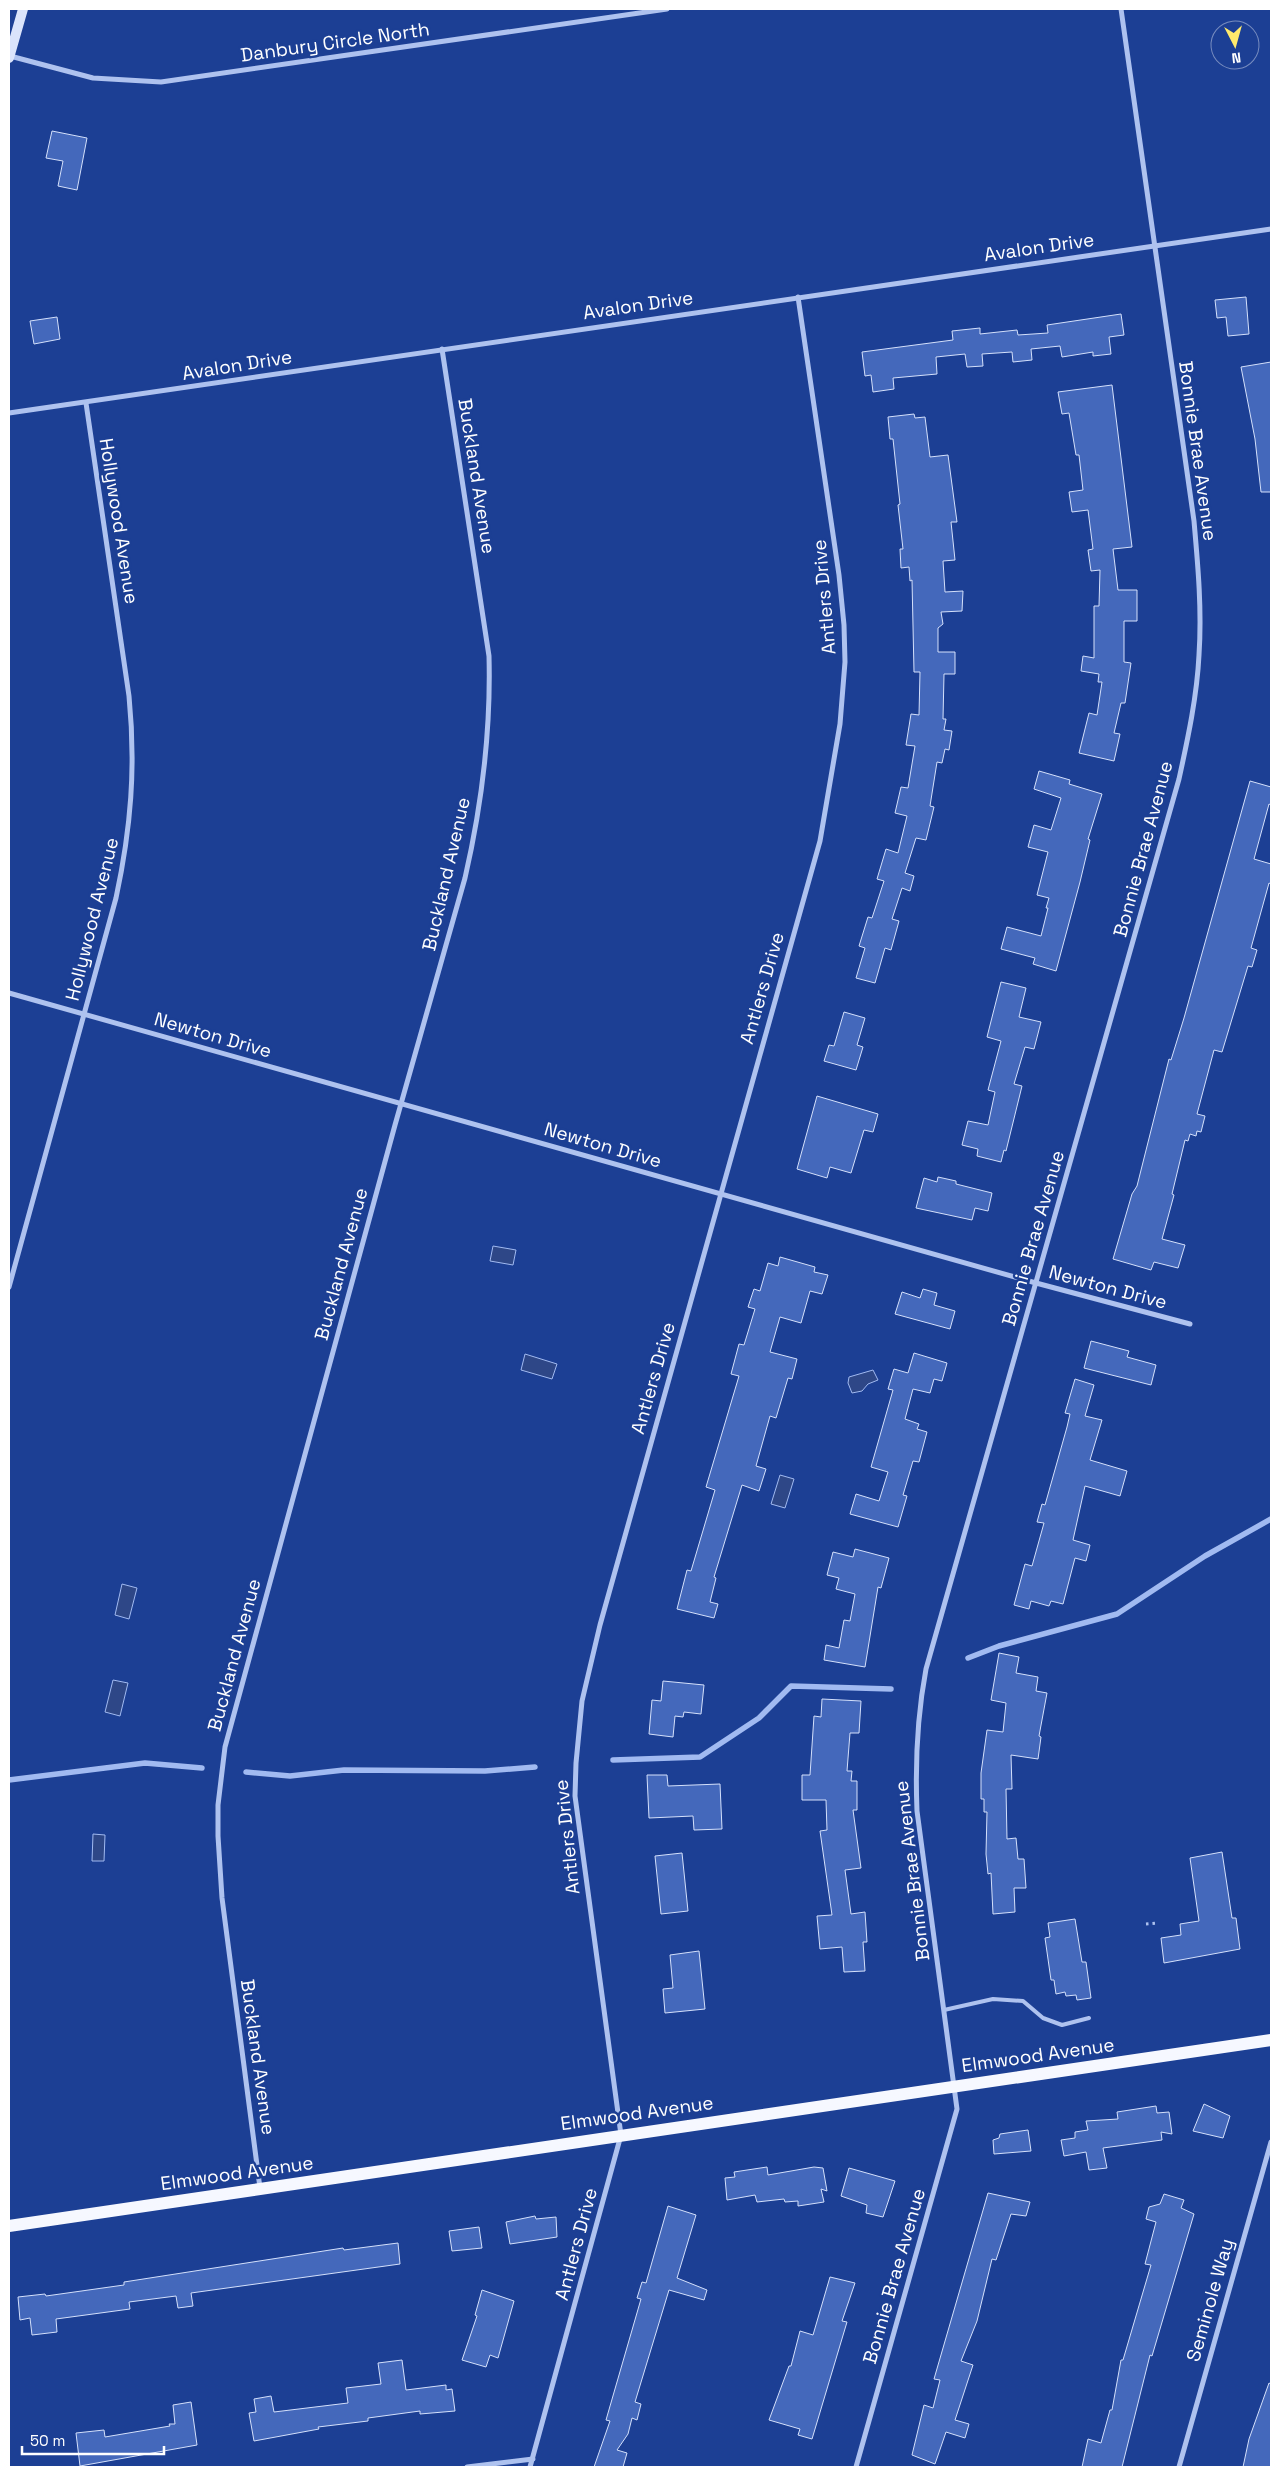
<svg xmlns="http://www.w3.org/2000/svg" width="1280" height="2476" viewBox="0 0 1280 2476" font-family="'Space Grotesk',sans-serif">
  <style>
    .water { fill: #2e4787; stroke: #a1baf1 }
    .lines { fill: none; stroke-linecap: round; stroke-linejoin: round }
    .stream { stroke: #a1baf1; stroke-width: 5.5 }
    .building { fill: #4468bb; stroke: #d4e0fb }
    .path { stroke: #aec2ef; stroke-width: 3; stroke-dasharray: 2.5 4; stroke-linecap: butt }
    .service { stroke: #aec2ef; stroke-width: 4 }
    .minor { stroke: #aec2ef; stroke-width: 5 }
    .secondary { stroke: #dbe4fb; stroke-width: 10 }
    .primary { stroke: #f6f8ff; stroke-width: 12 }
    .labels { text-anchor: middle; dominant-baseline: central; stroke-width: 5; stroke-linejoin: round; paint-order: stroke }
    .street-label { font-size: 19px; fill: #fff; stroke: #1c3f94 }
  </style>
  <rect width="100%" height="100%" fill="#1c3f94"/>
  <g class="water">
    <polygon points="493,1246 516,1250 513,1265 490,1261"/>
    <polygon points="525,1354 557,1364 552,1379 521,1370"/>
    <polygon points="873,1370 878,1380 868,1384 862,1391 852,1393 848,1383 849,1377"/>
    <polygon points="780,1475 794,1479 785,1508 771,1504"/>
    <polygon points="122,1584 137,1588 129,1619 115,1615"/>
    <polygon points="113,1680 128,1683 120,1716 105,1712"/>
    <polygon points="93,1834 105,1835 104,1861 92,1861"/>
  </g>
  <g class="lines">
    <g class="stream">
      <polyline points="968,1658 999,1646 1117,1614 1205,1556 1271,1519"/>
      <polyline points="613,1760 700,1757 759,1718 791,1686 891,1689"/>
      <polyline points="246,1772 290,1776 344,1770 485,1771 535,1767"/>
      <polyline points="9,1780 145,1763 202,1768"/>
    </g>
  </g>
  <g class="building">
    <polygon points="52,131 87,138 77,190 58,186 63,161 46,158"/>
    <polygon points="1246,297 1249,334 1228,336 1226,317 1217,318 1215,300"/>
    <polygon points="1121,314 1124,335 1109,337 1111,354 1093,356 1093,352 1062,357 1060,346 1031,349 1032,360 1013,362 1012,352 982,354 983,366 967,367 965,354 936,357 937,374 893,378 894,389 873,392 871,375 865,376 862,352 953,340 952,331 980,328 980,334 1017,330 1018,335 1048,333 1047,325"/>
    <polygon points="57,317 60,339 34,344 30,321"/>
    <polygon points="1271,362 1271,492 1261,492 1255,439 1241,367"/>
    <polygon points="1112,385 1132,547 1113,549 1118,590 1137,590 1137,621 1124,621 1124,662 1131,663 1125,703 1121,703 1114,733 1120,734 1114,761 1079,753 1089,713 1097,715 1102,682 1098,682 1099,674 1081,671 1083,656 1094,658 1094,606 1099,606 1100,570 1091,571 1088,550 1093,549 1088,510 1072,512 1069,492 1083,490 1079,455 1076,455 1069,413 1062,414 1058,392"/>
    <polygon points="914,414 915,418 925,417 930,457 948,455 957,522 951,522 955,560 943,561 945,592 963,591 962,611 941,612 943,624 938,628 938,652 955,652 955,674 944,674 943,719 946,719 944,730 952,731 949,750 945,749 942,763 937,762 930,806 934,807 926,840 916,838 905,873 914,876 910,891 902,888 892,919 899,921 891,950 885,948 875,983 856,978 865,948 859,946 868,917 872,918 884,881 877,879 886,849 898,853 907,816 895,813 901,787 908,788 915,746 906,745 911,714 919,715 920,672 914,672 912,580 910,581 909,567 901,568 900,549 903,549 898,505 900,504 893,439 890,439 888,417"/>
    <polygon points="1039,771 1070,780 1069,784 1102,794 1088,839 1090,840 1080,882 1056,971 1033,964 1035,958 1001,949 1007,927 1041,936 1048,908 1046,908 1049,898 1037,895 1048,852 1028,847 1034,825 1051,830 1061,798 1034,789"/>
    <polygon points="1250,781 1271,787 1271,805 1269,804 1254,859 1271,864 1271,884 1269,883 1251,948 1257,950 1252,967 1248,966 1222,1052 1214,1050 1197,1114 1205,1116 1201,1132 1197,1131 1196,1136 1190,1134 1188,1141 1185,1140 1172,1194 1174,1195 1162,1239 1185,1245 1178,1268 1154,1262 1151,1270 1113,1259 1132,1194 1137,1186 1169,1059 1171,1060 1184,1018"/>
    <polygon points="1001,982 1026,988 1019,1017 1041,1022 1034,1049 1025,1047 1014,1084 1022,1086 1006,1151 1004,1150 1001,1162 977,1156 978,1149 962,1145 968,1121 988,1125 995,1092 988,1090 1001,1041 987,1037"/>
    <polygon points="844,1012 865,1018 857,1045 863,1047 856,1070 824,1061 829,1045 834,1046"/>
    <polygon points="817,1096 878,1114 873,1132 864,1130 851,1173 830,1167 827,1178 797,1169"/>
    <polygon points="938,1177 956,1181 956,1184 992,1193 988,1211 975,1208 972,1220 916,1208 924,1178 937,1182"/>
    <polygon points="780,1257 815,1267 814,1272 828,1275 822,1294 810,1291 801,1323 780,1317 770,1352 797,1359 792,1379 788,1378 776,1418 770,1416 756,1466 766,1469 759,1491 742,1485 714,1577 716,1578 710,1602 718,1604 714,1618 677,1609 687,1570 691,1571 715,1490 706,1487 739,1376 731,1374 739,1344 744,1345 755,1309 748,1307 754,1289 760,1291 768,1263 778,1266"/>
    <polygon points="923,1289 937,1293 934,1305 955,1311 950,1329 895,1314 902,1292 920,1298"/>
    <polygon points="1091,1341 1129,1351 1127,1357 1156,1365 1151,1385 1084,1368"/>
    <polygon points="914,1353 947,1363 942,1381 934,1379 930,1393 913,1389 905,1419 919,1424 917,1429 927,1432 919,1462 913,1461 903,1495 907,1496 898,1527 850,1514 856,1494 879,1501 888,1472 871,1467 893,1390 888,1389 894,1369 908,1373"/>
    <polygon points="1075,1379 1094,1385 1085,1416 1102,1420 1090,1460 1127,1471 1120,1496 1085,1486 1073,1540 1090,1545 1086,1561 1075,1558 1063,1604 1051,1601 1049,1606 1031,1601 1029,1609 1014,1605 1025,1564 1032,1566 1044,1523 1037,1522 1042,1504 1045,1505 1067,1427 1070,1414 1065,1413"/>
    <polygon points="855,1549 889,1558 881,1588 878,1587 865,1667 824,1660 826,1645 839,1648 844,1620 850,1621 855,1594 836,1589 839,1578 827,1575 833,1552 853,1557"/>
    <polygon points="999,1653 1019,1657 1016,1673 1038,1677 1036,1691 1047,1693 1039,1736 1041,1737 1038,1759 1011,1755 1012,1789 1006,1789 1007,1839 1016,1838 1018,1859 1024,1859 1026,1888 1014,1888 1015,1912 993,1914 991,1873 988,1874 986,1854 987,1812 984,1812 984,1799 981,1799 981,1773 987,1730 1003,1732 1006,1703 991,1700"/>
    <polygon points="663,1681 704,1685 701,1714 684,1712 683,1717 675,1716 673,1737 649,1734 652,1700 661,1701"/>
    <polygon points="822,1699 861,1701 859,1733 850,1733 847,1771 852,1771 851,1781 857,1781 857,1810 853,1810 861,1868 845,1870 851,1914 865,1912 867,1942 863,1942 865,1971 844,1972 842,1947 820,1949 817,1916 832,1915 820,1831 827,1830 826,1800 802,1800 802,1775 810,1775 814,1716 821,1717"/>
    <polygon points="647,1775 667,1775 668,1786 720,1784 722,1829 694,1830 693,1816 649,1818"/>
    <polygon points="1222,1852 1232,1918 1236,1918 1240,1949 1164,1963 1161,1938 1181,1935 1180,1924 1199,1921 1190,1858"/>
    <polygon points="682,1853 688,1911 661,1914 655,1856"/>
    <polygon points="1075,1919 1082,1962 1086,1962 1091,1998 1077,2000 1076,1995 1066,1996 1065,1992 1056,1994 1054,1980 1051,1980 1045,1938 1050,1937 1048,1923"/>
    <polygon points="699,1951 705,2009 665,2013 663,1989 673,1988 670,1955"/>
    <polygon points="1204,2104 1230,2116 1223,2138 1193,2131"/>
    <polygon points="1156,2106 1157,2113 1169,2112 1172,2134 1161,2132 1162,2140 1103,2148 1107,2168 1089,2170 1086,2152 1064,2156 1061,2140 1075,2138 1075,2132 1088,2130 1086,2121 1118,2119 1117,2112"/>
    <polygon points="1028,2130 1031,2151 994,2154 993,2140 999,2138 1000,2134"/>
    <polygon points="767,2167 768,2175 814,2167 823,2168 827,2191 821,2189 824,2202 798,2206 798,2201 785,2202 784,2199 757,2202 755,2195 727,2200 725,2178 735,2177 734,2172"/>
    <polygon points="849,2168 895,2181 883,2217 866,2213 867,2205 841,2196"/>
    <polygon points="988,2193 1030,2202 1026,2216 1011,2214 996,2260 992,2259 977,2321 961,2361 973,2365 955,2420 969,2424 965,2438 946,2432 935,2464 912,2455 924,2405 933,2408 940,2380 934,2379"/>
    <polygon points="1164,2194 1184,2200 1181,2208 1194,2214 1152,2356 1150,2355 1122,2467 1082,2467 1088,2439 1101,2443 1110,2410 1112,2410 1121,2360 1123,2360 1151,2265 1145,2264 1156,2222 1146,2219 1149,2207 1160,2204"/>
    <polygon points="668,2206 696,2215 677,2278 707,2290 704,2300 669,2290 635,2402 641,2404 637,2420 632,2418 628,2434 617,2450 627,2453 623,2467 594,2467 610,2421 606,2420 641,2299 637,2298 642,2282 646,2283"/>
    <polygon points="535,2216 536,2219 556,2217 557,2237 510,2244 506,2222"/>
    <polygon points="479,2227 482,2248 452,2251 449,2231"/>
    <polygon points="398,2243 400,2264 191,2293 193,2306 178,2308 176,2296 129,2302 130,2309 56,2319 57,2332 32,2335 30,2318 20,2320 18,2297 45,2294 46,2296 124,2285 124,2282 343,2248 344,2250"/>
    <polygon points="830,2277 855,2283 842,2321 847,2322 812,2439 798,2435 800,2429 769,2420 789,2366 791,2366 800,2331 813,2335"/>
    <polygon points="482,2290 514,2301 498,2358 490,2355 486,2367 462,2360 477,2316 475,2315"/>
    <polygon points="402,2360 406,2390 446,2385 446,2390 452,2389 455,2411 420,2414 420,2411 368,2418 368,2421 318,2427 319,2429 254,2441 249,2413 256,2412 254,2399 271,2396 274,2412 348,2403 346,2388 381,2384 378,2363"/>
    <polygon points="1269,2383 1271,2384 1271,2467 1243,2467 1249,2439"/>
    <polygon points="191,2402 197,2445 80,2466 76,2433 104,2430 105,2437 170,2426 169,2424 175,2424 173,2405"/>
  </g>
  <g class="lines">
    <polyline class="path" points="1146,1924 1157,1923"/>
    <polyline class="service" points="944,2010 993,1999 1023,2001 1043,2018 1062,2025 1089,2018"/>
    <g class="minor">
      <polyline points="10,56 93,78 161,82 667,9"/>
      <polyline points="9,413 1271,229"/>
      <polyline points="9,993 1036,1283 1190,1324"/>
      <path d="M9,1287L116,898C131,828 136,767 129,696L86,403"/>
      <path d="M260,2188L222,1898L218,1836V1805L225,1747L395,1125L465,878C482,804 491,731 489,656L442,349"/>
      <polyline points="467,2467 533,2459"/>
      <polyline points="530,2467 621,2135 575,1796 576,1763 582,1701 600,1625 820,841 840,724 845,662 844,625 839,575 798,297"/>
      <path d="M856,2467L957,2109L917,1811C915,1762 917,1717 926,1669L1179,779C1188,738 1197,696 1199,655C1202,610 1198,566 1194,521L1121,9"/>
      <polyline points="1179,2467 1271,2142"/>
    </g>
    <polyline class="secondary" points="9,58 23,9"/>
    <polyline class="primary" points="9,2226 1271,2040"/>
  </g>
  <g class="labels">
    <g class="street-label">
      <text transform="translate(335 42) rotate(-8)">Danbury Circle North</text>
      <text transform="translate(1039 247) rotate(-8)">Avalon Drive</text>
      <text transform="translate(638 305) rotate(-8)">Avalon Drive</text>
      <text transform="translate(237 365) rotate(-9)">Avalon Drive</text>
      <text transform="translate(1198 451) rotate(82)">Bonnie Brae Avenue</text>
      <text transform="translate(477 476) rotate(81)">Buckland Avenue</text>
      <text transform="translate(119 521) rotate(81)">Hollywood Avenue</text>
      <text transform="translate(824 597) rotate(-95)">Antlers Drive</text>
      <text transform="translate(1143 849) rotate(-75)">Bonnie Brae Avenue</text>
      <text transform="translate(446 874) rotate(-77)">Buckland Avenue</text>
      <text transform="translate(92 919) rotate(-76)">Hollywood Avenue</text>
      <text transform="translate(762 988) rotate(-74)">Antlers Drive</text>
      <text transform="translate(213 1035) rotate(16)">Newton Drive</text>
      <text transform="translate(603 1145) rotate(16)">Newton Drive</text>
      <text transform="translate(1033 1238) rotate(-74)">Bonnie Brae Avenue</text>
      <text transform="translate(341 1264) rotate(-75)">Buckland Avenue</text>
      <text transform="translate(1108 1287) rotate(15)">Newton Drive</text>
      <text transform="translate(653 1378) rotate(-74)">Antlers Drive</text>
      <text transform="translate(234 1655) rotate(-75)">Buckland Avenue</text>
      <text transform="translate(567 1837) rotate(-96)">Antlers Drive</text>
      <text transform="translate(912 1871) rotate(-97)">Bonnie Brae Avenue</text>
      <text transform="translate(1038 2055) rotate(-8)">Elmwood Avenue</text>
      <text transform="translate(258 2057) rotate(82)">Buckland Avenue</text>
      <text transform="translate(637 2113) rotate(-8)">Elmwood Avenue</text>
      <text transform="translate(237 2173) rotate(-8)">Elmwood Avenue</text>
      <text transform="translate(576 2244) rotate(-75)">Antlers Drive</text>
      <text transform="translate(894 2276) rotate(-74)">Bonnie Brae Avenue</text>
      <text transform="translate(1210 2300) rotate(-74)">Seminole Way</text>
    </g>
  </g>
  <rect width="1280" height="2476" fill="none" stroke="#ffffff" stroke-width="20"/>
  <g transform="translate(1235 45) rotate(174)"><circle r="24" fill="#1c3f94" stroke="#778cbf"/>
  <path d="M0-4L9 19L0 12L-9 19Z" fill="#ffea6c"/>
  <text y="-8" font-size="14" font-weight="bold" text-anchor="middle" fill="#ffffff">N</text>
  </g>
  <path d="M22 2446v8h142v-8" fill="none" stroke="#ffffff" stroke-width="2.5"/>
  <text x="30" y="2446" font-size="15" fill="#ffffff" stroke="#1c3f94" stroke-width="4" paint-order="stroke">50 m</text>
</svg>
